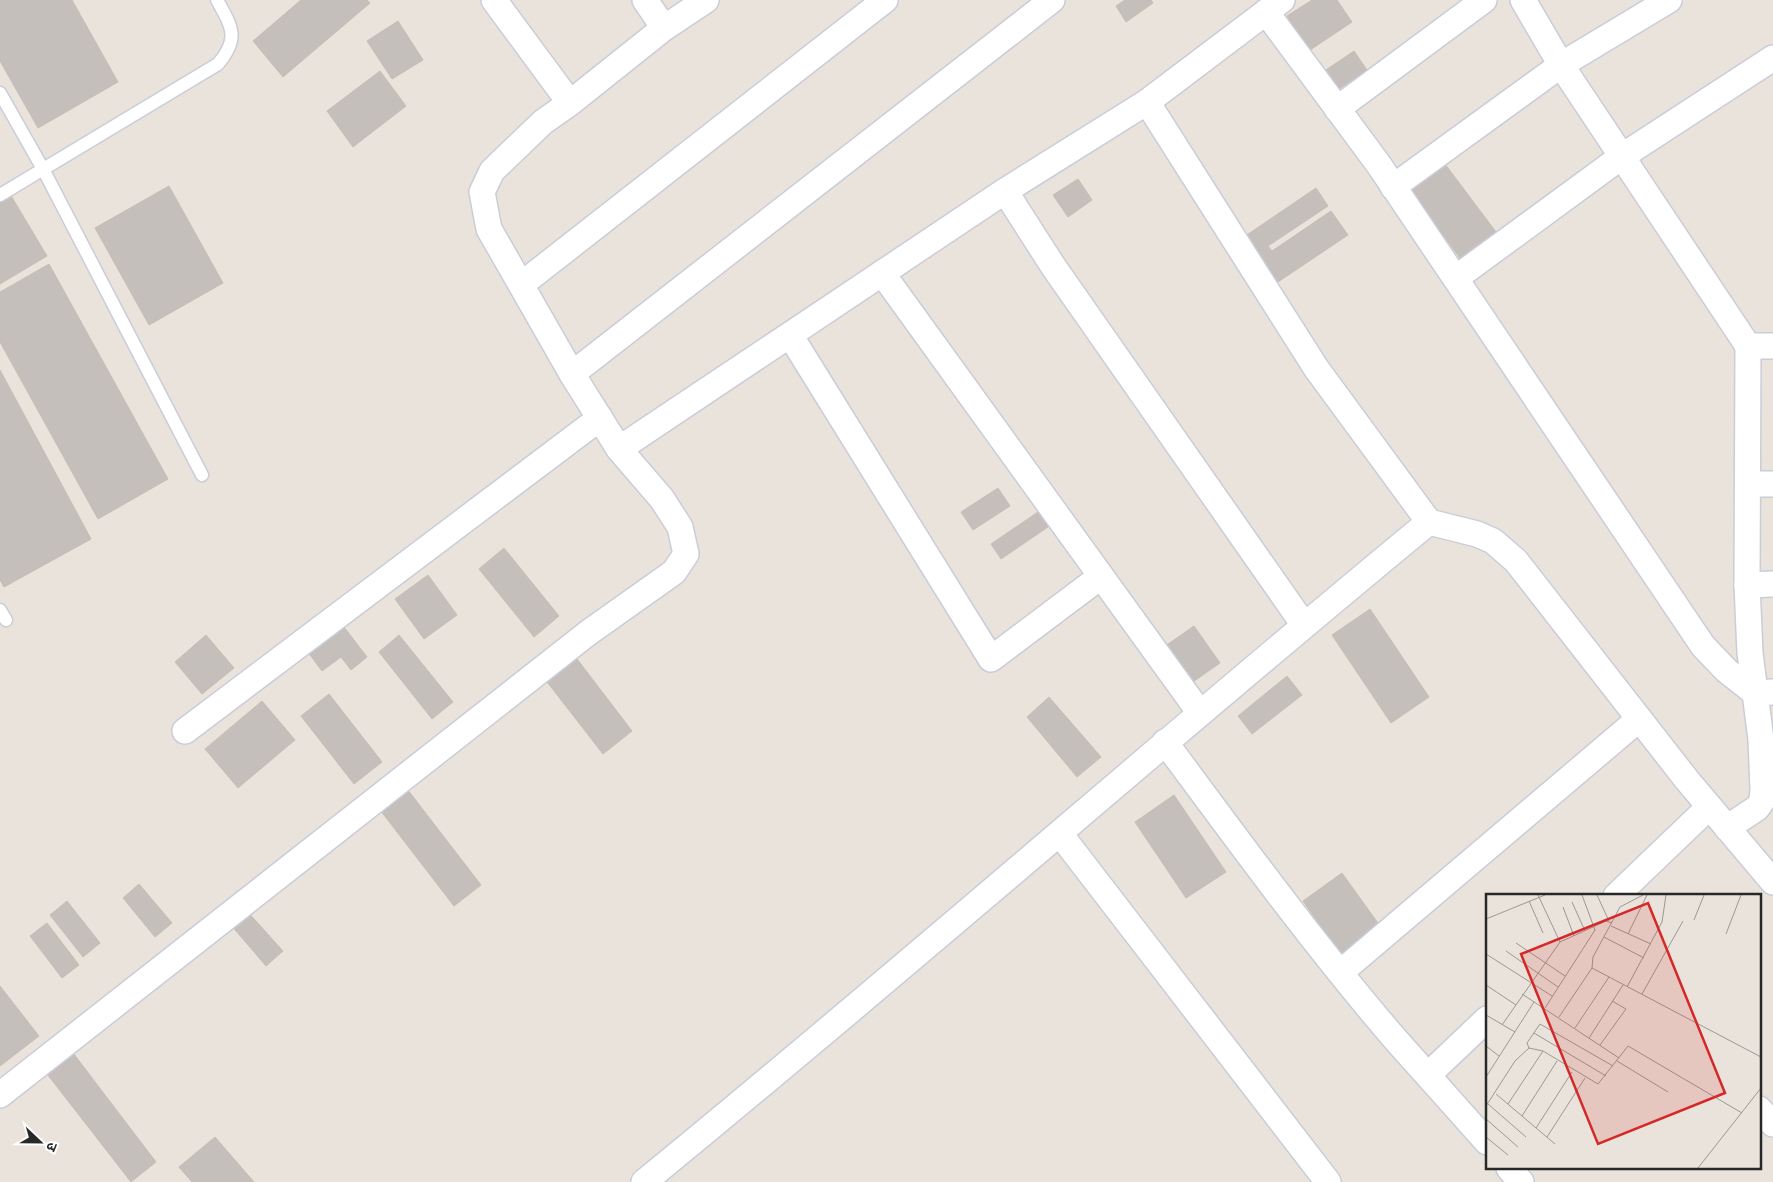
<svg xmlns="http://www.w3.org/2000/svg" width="1773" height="1182" viewBox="0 0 1773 1182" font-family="Mulish,'Noto Sans Devanagari',sans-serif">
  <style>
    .building { fill: #c4bfbb; stroke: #c4beb5 }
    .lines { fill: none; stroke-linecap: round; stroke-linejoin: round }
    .service-casing { stroke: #cacdd8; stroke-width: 15 }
    .minor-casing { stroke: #cacdd8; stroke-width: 28 }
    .service { stroke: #fff; stroke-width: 12 }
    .minor { stroke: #fff; stroke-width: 25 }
    .inset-road { fill: none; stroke: #9c9893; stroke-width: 1 }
    .view { fill: #d62828; fill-opacity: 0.15; stroke: #d62828; stroke-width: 2.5 }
    .inset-edge { fill: none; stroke: #282828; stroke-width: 2.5 }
  </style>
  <rect width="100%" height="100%" fill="#e9e3db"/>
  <g class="building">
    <polygon points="0,0 72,0 118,82 38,128 0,61"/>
    <polygon points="301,0 367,0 370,3 283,77 253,41"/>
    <polygon points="1125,0 1151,0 1153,3 1126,22 1116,6"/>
    <polygon points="1312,0 1337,0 1352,22 1310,50 1287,16"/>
    <polygon points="398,21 423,60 392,79 367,41"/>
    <polygon points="1354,51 1367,70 1336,91 1323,72"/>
    <polygon points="380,71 406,106 353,147 327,111"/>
    <polygon points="1445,164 1496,232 1460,258 1410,191"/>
    <polygon points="1078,179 1092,200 1068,217 1053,195"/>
    <polygon points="169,186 223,283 149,325 95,228"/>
    <polygon points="1316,188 1328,206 1268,246 1272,251 1331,211 1348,235 1269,288 1238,241"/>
    <polygon points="10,194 47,256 0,284 0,200"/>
    <polygon points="49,264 168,479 98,519 0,342 0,292"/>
    <polygon points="0,370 91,539 4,587 0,580"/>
    <polygon points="998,488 1010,506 973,530 961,512"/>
    <polygon points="1038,512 1048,527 1001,559 991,544"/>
    <polygon points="504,548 559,616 534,637 479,569"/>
    <polygon points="428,575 457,615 424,639 395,599"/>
    <polygon points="1370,609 1429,697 1391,723 1332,635"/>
    <polygon points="337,618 367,657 351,670 341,657 322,671 302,644"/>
    <polygon points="1194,626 1220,663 1187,686 1161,649"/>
    <polygon points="206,635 234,668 202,694 175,662"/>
    <polygon points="399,635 453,702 432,719 379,652"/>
    <polygon points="574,655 632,731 603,754 544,678"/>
    <polygon points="1287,676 1302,695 1252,734 1238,716"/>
    <polygon points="329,694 382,762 354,784 301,716"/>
    <polygon points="1049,697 1101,757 1077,777 1027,717"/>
    <polygon points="262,701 295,740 238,788 205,749"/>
    <polygon points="404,785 481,885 454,906 377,806"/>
    <polygon points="1174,795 1226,872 1186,898 1135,822"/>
    <polygon points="1342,873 1380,926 1341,955 1303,901"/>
    <polygon points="139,884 172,923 155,937 123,898"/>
    <polygon points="67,901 100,943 83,957 50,915"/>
    <polygon points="246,910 283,951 266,966 230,924"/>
    <polygon points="47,923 79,965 62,978 30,936"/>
    <polygon points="0,986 39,1036 0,1066"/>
    <polygon points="70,1049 156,1162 131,1182 44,1070"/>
    <polygon points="215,1137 254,1182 192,1182 179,1167"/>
  </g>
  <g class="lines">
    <g class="service-casing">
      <g id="service">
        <polyline points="0,93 43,169 202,475"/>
        <path d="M0,195L218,64C240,38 232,27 217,0"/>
        <polyline points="0,610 6,620"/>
      </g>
    </g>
    <g class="minor-casing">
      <g id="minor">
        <polyline points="494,0 570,103"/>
        <polyline points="645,0 664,28"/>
        <polyline points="1523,0 1561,65 1748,346"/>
        <polyline points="1266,12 1379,165 1703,646 1727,671 1755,693 1773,692"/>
        <polyline points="1147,102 1316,368 1429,522 1477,534 1493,541 1516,561 1687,780 1773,882"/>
        <polyline points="1337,109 1484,0"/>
        <polyline points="1393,187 1561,65 1669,0"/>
        <polyline points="1005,191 1053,266 1304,625"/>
        <polyline points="882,273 1200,713"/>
        <polyline points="1456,278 1621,157 1773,58"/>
        <polyline points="522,284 885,0"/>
        <polyline points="790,335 991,659 1100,577"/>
        <polyline points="572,374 1052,0"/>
        <polyline points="619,449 1005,191 1147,102 1282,0"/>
        <polyline points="1748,484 1773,484"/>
        <polyline points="1747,585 1773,584"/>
        <polyline points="185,731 600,418"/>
        <path d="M1165,742C1240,843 1314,945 1396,1040C1426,1074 1457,1108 1487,1142"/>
        <polyline points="1727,828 1757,808 1762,801 1763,789 1761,740 1750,653 1747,585 1748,346 1773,346"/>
        <polyline points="1060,834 1328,1182"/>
        <polyline points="1616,896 1709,807"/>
        <polyline points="1341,972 1639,719"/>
        <polyline points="1428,1075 1487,1019"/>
        <polyline points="0,1095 588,633 674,572 686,554 680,527 662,499 619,449 572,374 489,229 482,192 492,171 543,122 570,103 664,28 706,0"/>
        <polyline points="1759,1109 1773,1124"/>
        <polyline points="1509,1168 1521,1182"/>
        <path d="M644,1182C909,966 1165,739 1429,522"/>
      </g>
    </g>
    <use href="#service" class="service"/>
    <use href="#minor" class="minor"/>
  </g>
  <g transform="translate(1486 894)">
    <rect width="275" height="275" fill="#e9e3db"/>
    <path class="inset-road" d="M52,1L74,48L120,27L126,29M111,1L123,27M43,7L57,39M86,8L99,37M77,13L88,42M0,25L59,1M208,26L218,1M125,32L165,50M142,40L161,1M240,40L255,1M118,43L158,64M30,49L79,82M20,57L72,93M0,60L66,102M106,74L275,163M0,91L30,111M141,93L176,28L180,1M36,100L133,164M156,100L197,27M59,114L109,36L96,1M0,121L29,138M73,123L106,74L107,63L134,13L157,1M16,131L74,48M89,134L123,83M48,139L120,182M103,144L137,91M114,151L140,115L126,107M0,152L13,162M43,154L41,149L54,130L127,172M131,167L182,198M0,183L48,108M10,200L69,250M2,210L40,243M22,210L57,157M0,212L29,167L43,154L57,157L112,190L142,152L256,219M36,222L71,167M0,225L32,253M50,234L86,178M0,243L22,261M61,243L99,184M212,274L275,194"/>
    <path class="view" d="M162,9L239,199L112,250L35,60Z"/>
    <rect width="275" height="275" class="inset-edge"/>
  </g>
  <g transform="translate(40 1142) rotate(112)" stroke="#ffffff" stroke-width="4" paint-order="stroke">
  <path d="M0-4L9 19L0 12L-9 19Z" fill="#282828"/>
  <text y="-8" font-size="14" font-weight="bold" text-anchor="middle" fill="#282828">उ</text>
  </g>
</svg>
